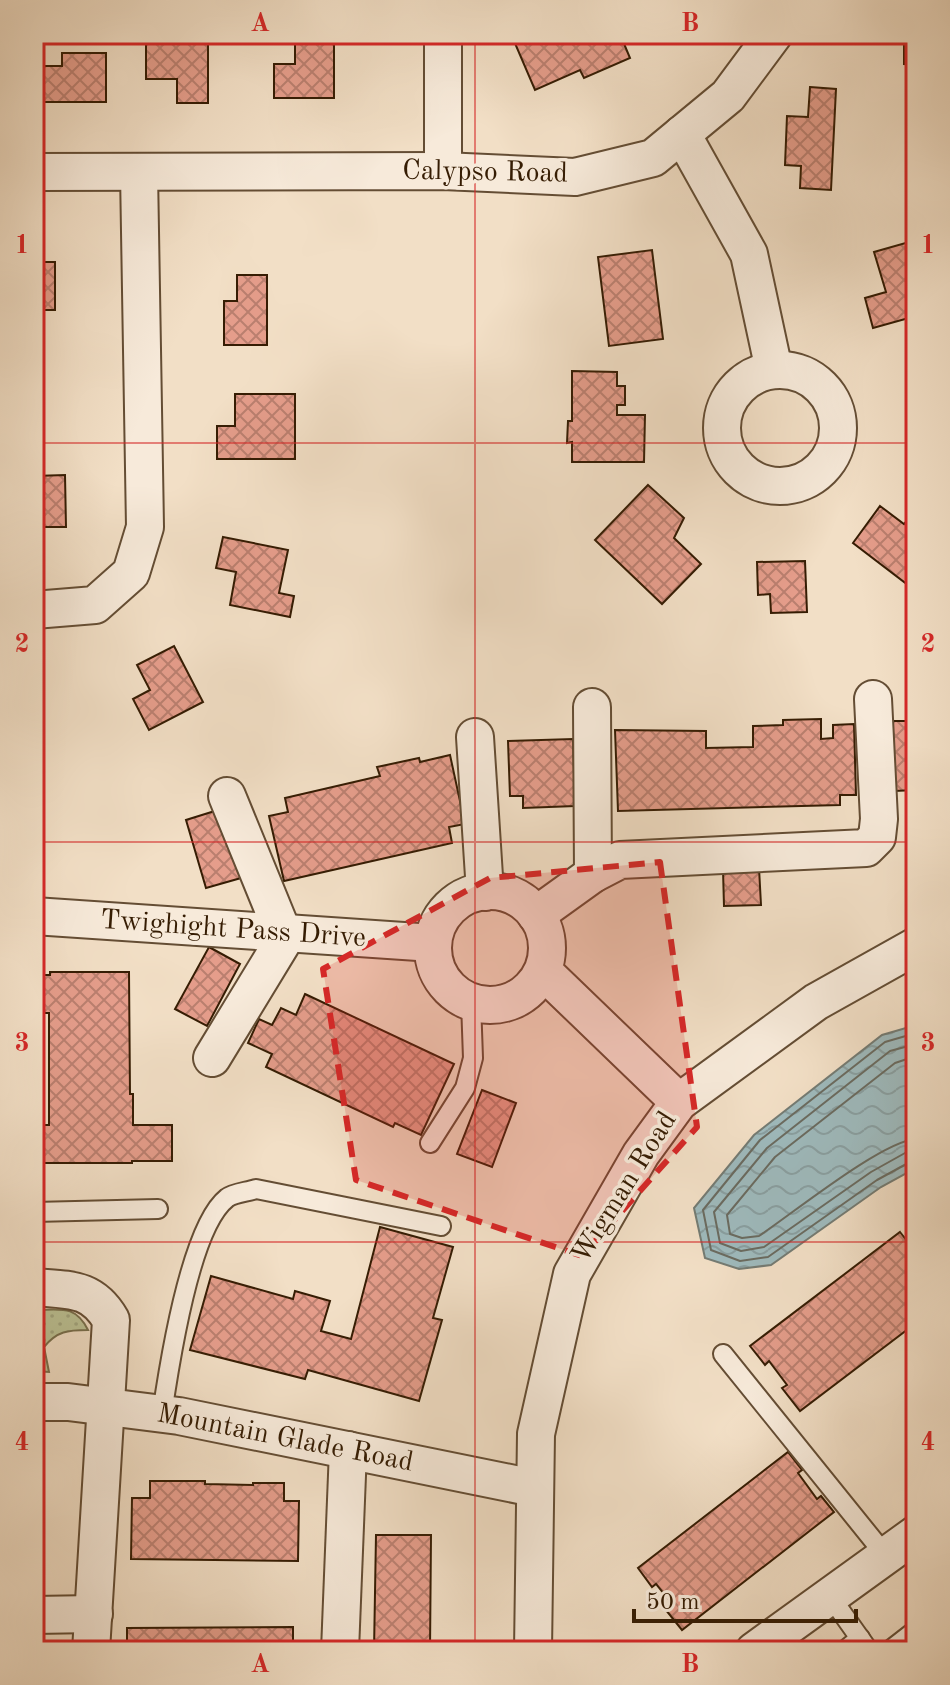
<svg xmlns="http://www.w3.org/2000/svg" width="950" height="1685" viewBox="0 0 950 1685" font-family="'Old Standard TT',serif">
  <style>
    .grass { fill: url(#grass-dots); stroke: #786e4c; stroke-width: 2 }
    .water { fill: url(#water-waves); stroke: #747b73; stroke-width: 2 }
    .lines { fill: none; stroke-linecap: round; stroke-linejoin: round }
    .shore { stroke: #6a6b60; stroke-width: 2 }
    .building { fill: url(#building-cross-hatch); stroke: #351c03; stroke-width: 2 }
    .lane-casing { stroke: #644d34; stroke-width: 22 }
    .street-casing { stroke: #644d34; stroke-width: 40 }
    .lane { stroke: #f7eada; stroke-width: 18 }
    .street { stroke: #f7eada; stroke-width: 36 }
    .marked { fill: #d62828; fill-opacity: 0.2; stroke: #d62828; stroke-width: 6; stroke-dasharray: 16 10; stroke-linejoin: round }
    .grid { fill: none; stroke: #d62828; stroke-width: 2; stroke-opacity: 0.55 }
    .labels { text-anchor: middle; dominant-baseline: central; stroke-width: 7; stroke-linejoin: round; paint-order: stroke }
    .street-label { font-size: 28px; fill: #351c03; stroke: #f7eada }
    .neatline { fill: none; stroke: #d62828; stroke-width: 3 }
    .grid-label { font-size: 26px; text-anchor: middle; font-weight: bold; fill: #d62828 }
  </style>
  <defs>
    <pattern id="grass-dots" width="8" height="8" patternUnits="userSpaceOnUse" patternTransform="scale(2)"><rect width="8" height="8" fill="#bbc194"/><path d="M2 2h.1M6 6h.1" fill="none" stroke="#a1a57e" stroke-width="1.8" stroke-linecap="round"/></pattern>
    <pattern id="water-waves" width="16" height="10" patternUnits="userSpaceOnUse" patternTransform="scale(2)"><rect width="16" height="10" fill="#9ebabd"/><path d="M0 5q4-4 8 0t8 0" fill="none" stroke="#899fa1"/></pattern>
    <pattern id="building-cross-hatch" width="8" height="8" patternUnits="userSpaceOnUse" patternTransform="scale(2)"><rect width="8" height="8" fill="#e59d8b"/><path d="M0 0l8 8M0 8l8-8" fill="none" stroke="#ba7f6f"/></pattern>
  </defs>
  <rect width="100%" height="100%" fill="#f2dfc6"/>
  <filter id="stains"><feTurbulence type="fractalNoise" baseFrequency=".0025" numOctaves="4"/><feColorMatrix values="0 0 0 0 .2 0 0 0 0 .09 0 0 0 0 .02 0 0 0 .5 -.17"/></filter>
  <radialGradient id="worn" r=".72"><stop offset=".6" stop-color="#630" stop-opacity="0"/><stop offset="1" stop-color="#630" stop-opacity=".3"/></radialGradient>
  <path class="grass" d="M34,1310C60,1310 75,1304 88,1330C68,1330 57,1331 44,1347L49,1372L34,1371Z"/>
  <polygon class="water" points="916,1025 916,1168 881,1187 771,1265 739,1269 705,1258 694,1208 754,1135 882,1035"/>
  <g class="lines">
    <g class="shore">
      <polyline points="916,1033 885,1042 760,1140 703,1210 711,1250 740,1261 768,1257 877,1180 910,1162 916,1161"/>
      <polyline points="916,1044 890,1051 767,1148 714,1212 720,1243 741,1251 764,1247 871,1172 905,1153 916,1151"/>
      <path d="M916,1056L895,1063L775,1157L727,1215L730,1234L742,1238L759,1236C792,1214 882,1141 916,1139"/>
    </g>
  </g>
  <g class="building">
    <polygon points="511,34 620,34 630,58 584,78 580,70 535,90"/>
    <polygon points="904,34 916,34 916,65 904,64"/>
    <polygon points="295,39 334,39 334,98 274,98 274,64 295,64"/>
    <polygon points="146,44 208,44 208,103 177,103 177,79 146,79"/>
    <polygon points="62,53 106,53 106,102 38,102 38,66 62,66"/>
    <polygon points="810,87 836,89 831,190 800,188 801,166 785,165 787,116 808,117"/>
    <polygon points="916,240 916,316 873,328 865,298 886,292 874,252"/>
    <polygon points="652,250 663,339 609,346 598,257"/>
    <rect x="34" y="262" width="21" height="48"/>
    <polygon points="237,275 267,275 267,345 224,345 224,301 237,301"/>
    <polygon points="572,371 617,372 617,386 625,386 625,405 617,405 617,415 645,415 644,462 572,462 572,442 567,443 568,421 572,421"/>
    <polygon points="235,394 295,394 295,459 217,459 217,426 235,426"/>
    <polygon points="65,475 66,527 34,527 34,476"/>
    <polygon points="648,485 684,518 674,538 701,564 662,604 595,540"/>
    <polygon points="880,506 904,524 916,509 916,574 908,585 853,543"/>
    <polygon points="223,537 288,550 279,593 294,596 290,617 230,605 236,572 216,568"/>
    <polygon points="805,561 807,612 771,613 770,594 758,595 757,562"/>
    <polygon points="174,646 203,702 149,730 133,699 150,690 137,665"/>
    <polygon points="821,719 821,739 833,738 833,725 854,724 856,795 840,795 840,805 618,811 615,730 706,731 706,748 753,747 753,726 783,725 783,720"/>
    <polygon points="891,721 916,721 916,790 894,791"/>
    <polygon points="573,739 575,806 523,808 523,796 510,796 508,741"/>
    <polygon points="450,755 465,824 449,827 452,843 284,881 269,816 288,812 285,798 380,776 377,767 419,758 420,762"/>
    <polygon points="221,809 241,878 206,888 186,820"/>
    <polygon points="759,868 761,905 724,906 723,870"/>
    <polygon points="209,947 240,964 207,1026 175,1009"/>
    <polygon points="50,972 129,972 130,1094 133,1094 133,1125 172,1125 172,1161 132,1161 132,1163 34,1163 34,1125 49,1125 49,1013 34,1013 34,975 50,975"/>
    <polygon points="305,994 454,1064 421,1135 395,1123 393,1127 266,1067 272,1054 248,1043 259,1019 272,1025 281,1008 296,1015"/>
    <polygon points="482,1090 516,1103 492,1167 457,1154"/>
    <polygon points="380,1227 453,1247 433,1318 442,1320 419,1401 308,1370 305,1379 190,1350 211,1276 293,1299 295,1291 330,1301 321,1331 351,1339"/>
    <polygon points="900,1232 915,1251 908,1256 916,1267 916,1323 800,1411 782,1388 787,1385 769,1361 765,1365 750,1346"/>
    <polygon points="788,1452 802,1470 798,1473 817,1499 821,1496 834,1512 682,1630 665,1609 672,1604 656,1584 652,1587 638,1568"/>
    <polygon points="150,1481 205,1481 205,1484 253,1485 253,1483 284,1483 284,1501 299,1501 298,1561 131,1559 132,1498 150,1498"/>
    <polygon points="376,1535 431,1535 430,1651 374,1651"/>
    <polygon points="293,1627 293,1651 127,1651 127,1628"/>
  </g>
  <g class="lines">
    <g class="lane-casing">
      <g id="lane">
        <polyline points="430,1143 465,1088 473,1058 471,1002"/>
        <polyline points="34,1212 158,1209"/>
        <polyline points="723,1354 886,1556"/>
        <path d="M162,1414C169,1366 190,1227 227,1198C233,1193 247,1192 256,1189L441,1226"/>
        <polyline points="830,1596 869,1651"/>
        <polyline points="844,1651 860,1638"/>
        <polyline points="889,1651 916,1630"/>
      </g>
    </g>
    <g class="street-casing">
      <g id="street">
        <polyline points="682,134 749,254 774,370"/>
        <polyline points="443,171 443,34"/>
        <polyline points="34,172 443,171 575,177 653,158 728,96 774,34"/>
        <circle cx="780" cy="428" r="58"/>
        <polyline points="34,610 95,605 131,573 145,527 139,172"/>
        <polyline points="592,707 593,874"/>
        <polyline points="475,737 485,892"/>
        <circle cx="490" cy="948" r="57"/>
        <polyline points="536,915 593,874 620,860 866,848 877,837 879,819 873,699"/>
        <polyline points="34,916 433,943"/>
        <polyline points="543,971 679,1102"/>
        <polyline points="212,1058 285,938 227,796"/>
        <path d="M34,1287C69,1290 92,1287 111,1320L91,1651"/>
        <polyline points="34,1402 68,1402 179,1416 534,1488"/>
        <polyline points="34,1615 94,1614"/>
        <polyline points="340,1651 348,1450"/>
        <polyline points="533,1651 536,1434 572,1274 641,1154 679,1102 816,1002 916,946"/>
        <polyline points="754,1651 916,1534"/>
      </g>
    </g>
    <use href="#lane" class="lane"/>
    <use href="#street" class="street"/>
  </g>
  <path class="marked" d="M660,862L697,1127L582,1256L356,1180L323,969L490,878Z"/>
  <path class="grid" d="M475,34V1651M34,443H916M34,842H916M34,1242H916"/>
  <g class="labels">
    <g class="street-label">
      <text transform="translate(485 173) rotate(1)">Calypso Road</text>
      <text transform="translate(233 930) rotate(4)">Twighight Pass Drive</text>
      <text transform="translate(625 1188) rotate(-58)">Wigman Road</text>
      <text transform="translate(285 1439) rotate(11)">Mountain Glade Road</text>
    </g>
  </g>
  <rect width="950" height="1685" fill="none" stroke="#f2dfc6" stroke-width="88"/>
  <path d="M634 1609v12h222v-12" fill="none" stroke="#351c03" stroke-width="4"/>
  <text x="646" y="1609" font-size="24" fill="#351c03" stroke="#f7eada" stroke-width="6" paint-order="stroke">50 m</text>
  <rect x="44" y="44" width="862" height="1597" class="neatline"/>
  <g class="grid-label">
    <text x="260" y="31">A</text>
    <text x="690" y="31">B</text>
    <text x="22" y="253">1</text>
    <text x="928" y="253">1</text>
    <text x="22" y="652">2</text>
    <text x="928" y="652">2</text>
    <text x="22" y="1051">3</text>
    <text x="928" y="1051">3</text>
    <text x="22" y="1450">4</text>
    <text x="928" y="1450">4</text>
    <text x="260" y="1672">A</text>
    <text x="690" y="1672">B</text>
  </g>
  <rect width="100%" height="100%" filter="url(#stains)"/>
  <rect width="100%" height="100%" fill="url(#worn)"/>
</svg>
